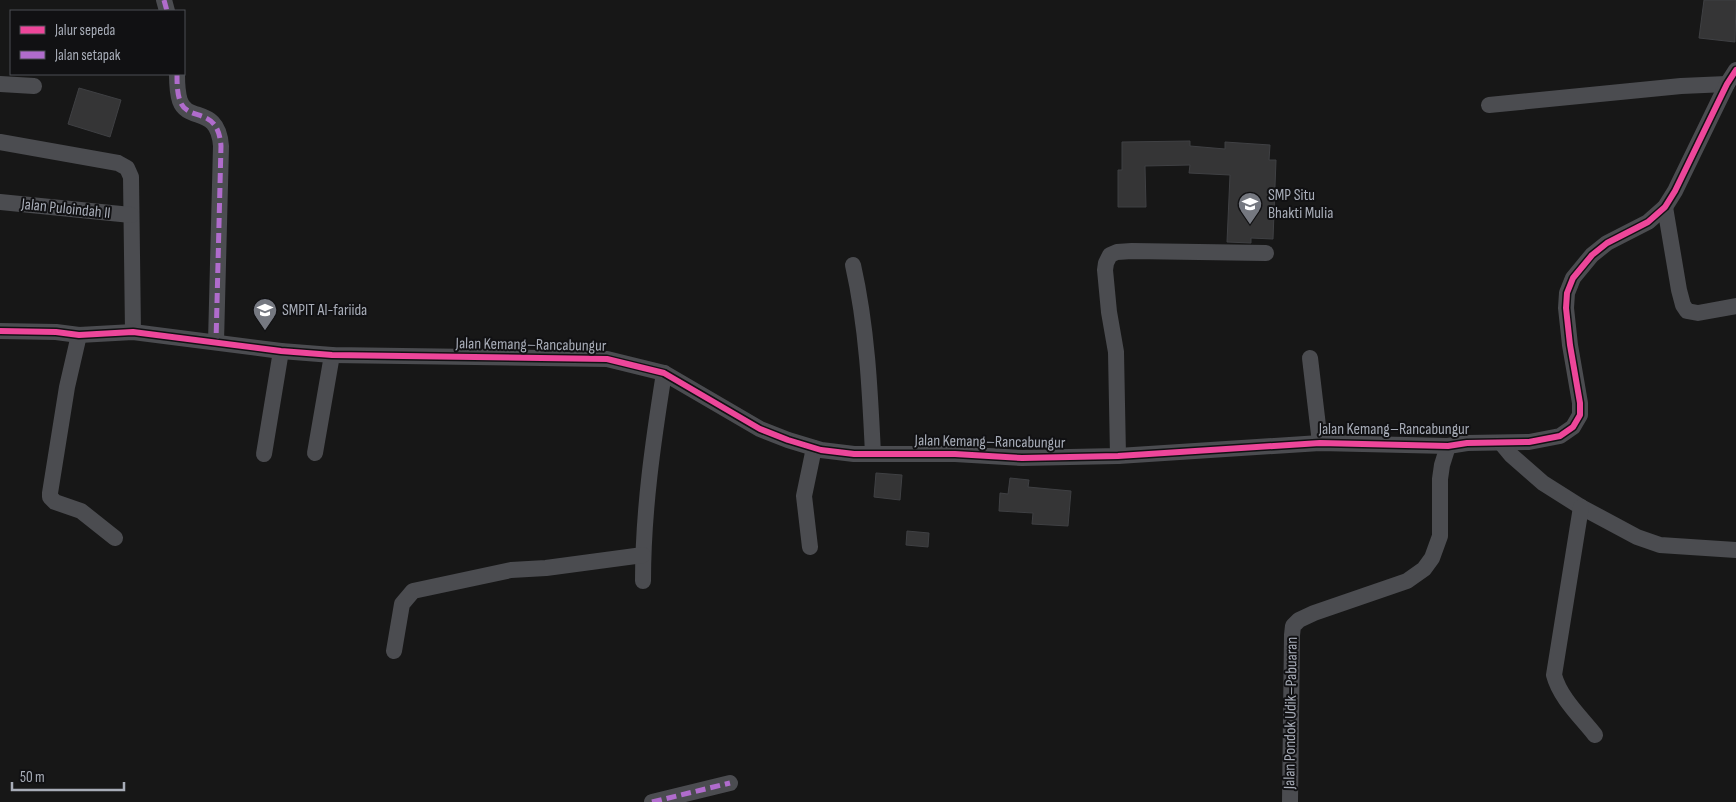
<svg xmlns="http://www.w3.org/2000/svg" width="1736" height="802" viewBox="0 0 1736 802" font-family="'Sofia Sans Condensed',sans-serif">
  <style>
    .building { fill: #353536; stroke: #3f4043 }
    .lines { fill: none; stroke-linecap: round; stroke-linejoin: round }
    .minor { stroke: #4b4c50; stroke-width: 16 }
    .quiet { stroke: #b06ccc; stroke-width: 5; stroke-dasharray: 10 5; stroke-linecap: butt }
    .cycleway-casing { stroke: #111113; stroke-width: 9 }
    .cycleway { stroke: #ed469a; stroke-width: 6 }
    .labels { text-anchor: middle; dominant-baseline: central; stroke-width: 4; stroke-linejoin: round; paint-order: stroke }
    .poi-label { font-size: 16px; fill: #a8adb8; stroke: #111113; text-anchor: start }
    .street-label { font-size: 16px; fill: #a8adb8; stroke: #111113 }
  </style>
  <rect width="100%" height="100%" fill="#171717"/>
  <g class="building">
    <polygon points="1704,0 1736,0 1735,42 1699,38"/>
    <polygon points="79,88 121,100 110,137 68,124"/>
    <polygon points="1190,141 1190,146 1225,149 1225,142 1270,145 1269,160 1276,160 1273,239 1251,238 1251,243 1227,242 1230,175 1189,173 1190,165 1145,166 1146,207 1118,207 1118,170 1122,170 1122,142"/>
    <polygon points="876,473 902,475 900,500 874,497"/>
    <polygon points="1010,478 1029,480 1028,487 1071,491 1068,526 1032,524 1033,513 999,511 1000,493 1008,494"/>
    <polygon points="907,531 929,533 928,547 906,545"/>
  </g>
  <g class="lines">
    <g class="minor">
      <polyline points="164,0 167,11"/>
      <path d="M177,74C177,83 177,92 180,101C188,123 218,105 221,146L216,342"/>
      <polyline points="0,84 34,86"/>
      <polyline points="1489,105 1681,86 1727,84"/>
      <polyline points="0,142 118,163 127,168 131,177 133,332"/>
      <polyline points="0,202 131,215"/>
      <polyline points="1665,207 1679,290 1683,305 1687,311 1698,313 1736,306"/>
      <path d="M853,265C867,327 870,390 873,454"/>
      <polyline points="0,331 56,332 79,335 133,332 281,351 332,355 607,359 664,373 760,429 788,440 821,450 854,454 955,454 1022,458 1118,456 1320,443 1448,446 1467,443 1529,442 1560,436 1573,427 1580,415 1580,403 1570,345 1566,308 1567,293 1573,278 1592,255 1607,243 1648,222 1665,207 1675,191 1727,84 1736,70"/>
      <polyline points="79,335 67,387 50,493 50,497 55,502 81,511 115,538"/>
      <polyline points="1310,358 1320,443"/>
      <polyline points="1501,443 1511,455 1543,483 1581,507 1637,537 1660,545 1736,550"/>
      <polyline points="315,453 332,355"/>
      <polyline points="264,454 281,351"/>
      <polyline points="1118,456 1116,352 1109,312 1105,270 1106,263 1110,255 1117,252 1132,251 1266,253"/>
      <path d="M1581,507L1554,675C1560,698 1581,717 1595,735"/>
      <polyline points="810,547 804,496 814,448"/>
      <path d="M643,581C643,511 653,442 664,373"/>
      <polyline points="394,651 402,604 413,591 511,570 546,568 643,555"/>
      <polyline points="652,802 730,783"/>
      <polyline points="1290,802 1292,635 1293,626 1299,620 1314,613 1407,581 1424,569 1432,558 1440,536 1440,479 1442,465 1448,446"/>
    </g>
    <g class="quiet">
      <polyline points="164,0 167,11"/>
      <path d="M177,74C177,83 177,92 180,101C188,123 218,105 221,146L216,342"/>
      <polyline points="652,802 730,783"/>
    </g>
    <g class="cycleway-casing">
      <polyline id="cycleway" points="0,331 56,332 79,335 133,332 281,351 332,355 607,359 664,373 760,429 788,440 821,450 854,454 955,454 1022,458 1118,456 1320,443 1448,446 1467,443 1529,442 1560,436 1573,427 1580,415 1580,403 1570,345 1566,308 1567,293 1573,278 1592,255 1607,243 1648,222 1665,207 1675,191 1727,84 1736,70"/>
    </g>
    <use href="#cycleway" class="cycleway"/>
  </g>
  <defs>
    <g id="school-pin" transform="scale(1.25)"><path d="M0 17L-7.5 6A9.5 9.5 0 1 1 7.5 6Z" fill="#757880" stroke="#111113"/><path d="M0-5L7-2L0 1L-7-2ZM-4 1L0 2.5L4 1V4Q0 6-4 4Z" fill="#fff"/></g>
  </defs>
  <g fill-rule="evenodd">
    <use href="#school-pin" x="1250" y="204"/>
    <use href="#school-pin" x="265" y="310"/>
  </g>
  <g class="labels">
    <g class="poi-label">
      <text x="1268" y="195">SMP Situ<tspan x="1268" dy="18">Bhakti Mulia</tspan></text>
      <text x="282" y="310">SMPIT Al-fariida</text>
    </g>
    <g class="street-label">
      <text transform="translate(66 209) rotate(6)">Jalan Puloindah II</text>
      <text transform="translate(531 345) rotate(1)">Jalan Kemang–Rancabungur</text>
      <text x="1394" y="429">Jalan Kemang–Rancabungur</text>
      <text transform="translate(990 442) rotate(1)">Jalan Kemang–Rancabungur</text>
      <text transform="translate(1291 713) rotate(-89)">Jalan Pondok Udik–Pabuaran</text>
    </g>
  </g>
  <rect x="10" y="10" width="175" height="65" fill="#111113" stroke="#4d4f55"/>
  <rect x="20" y="26" width="25" height="8" fill="#ed469a" stroke="#4d4f55"/>
  <text x="55" y="35" font-size="15" fill="#a8adb8">Jalur sepeda</text>
  <rect x="20" y="51" width="25" height="8" fill="#b06ccc" stroke="#4d4f55"/>
  <text x="55" y="60" font-size="15" fill="#a8adb8">Jalan setapak</text>
  <path d="M12 782v8h112v-8" fill="none" stroke="#a8adb8" stroke-width="2.5"/>
  <text x="20" y="782" font-size="15" fill="#a8adb8" stroke="#111113" stroke-width="4" paint-order="stroke">50 m</text>
</svg>
